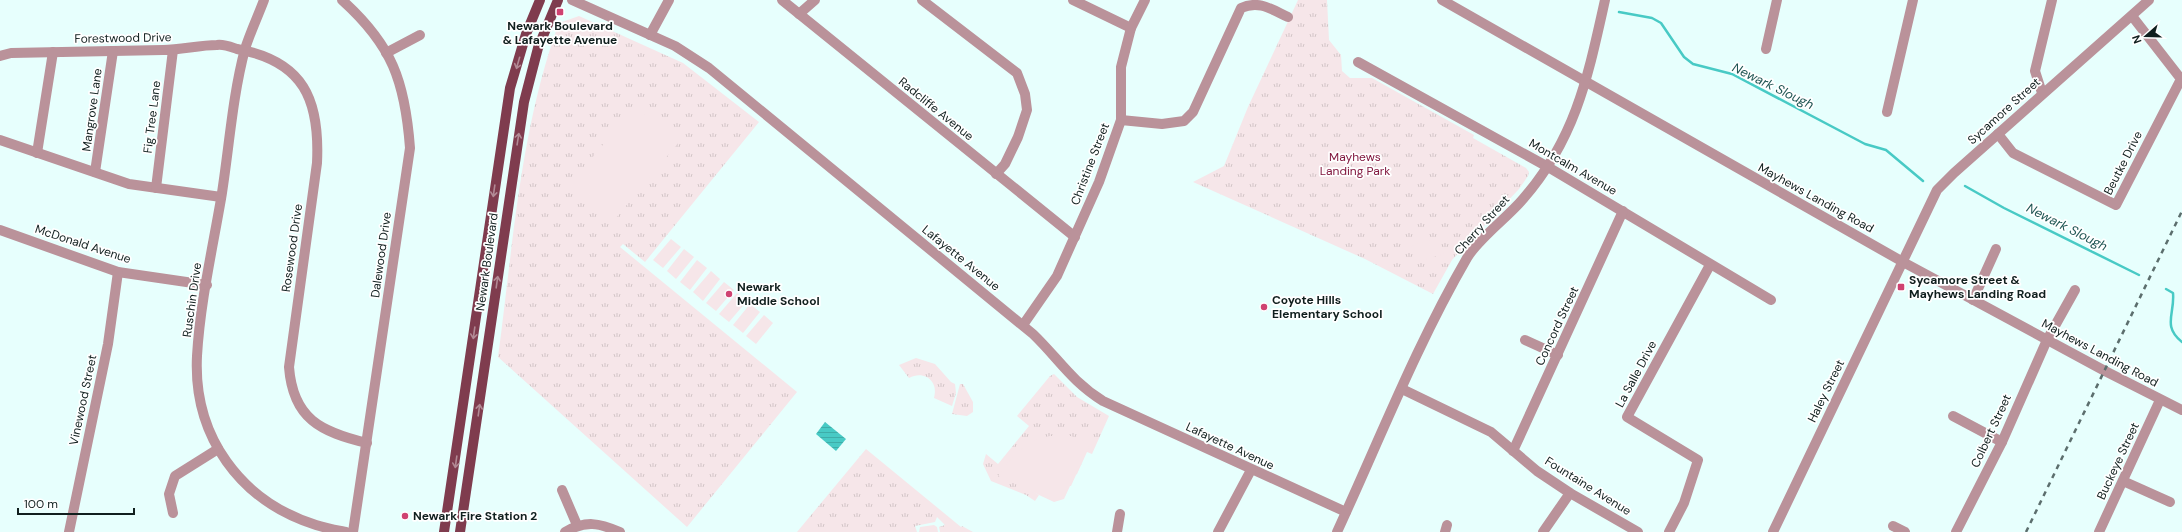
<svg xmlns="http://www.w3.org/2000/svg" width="2182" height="532" viewBox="0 0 2182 532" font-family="'DM Sans',sans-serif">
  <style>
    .grass { fill: url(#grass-tufts) }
    .pitch { fill: #f6e6e9 }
    .water { fill: url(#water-rules) }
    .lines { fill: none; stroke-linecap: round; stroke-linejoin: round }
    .stream { stroke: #48cac5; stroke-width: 2.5 }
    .minor { stroke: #ba929a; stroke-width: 10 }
    .major { stroke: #7f3c4e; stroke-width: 10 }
    .rail { stroke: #5c6e6d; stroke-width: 2.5; stroke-dasharray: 5 5; stroke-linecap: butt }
    .oneway { stroke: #b28a95 }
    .poi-dot { fill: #cf4271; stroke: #fff; stroke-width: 1.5 }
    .labels { text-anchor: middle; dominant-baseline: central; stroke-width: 3.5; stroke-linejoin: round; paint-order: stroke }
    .poi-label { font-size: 12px; font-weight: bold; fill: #101f1e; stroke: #fff; text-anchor: start }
    .street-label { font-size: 12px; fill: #101f1e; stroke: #fff }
    .park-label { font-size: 12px; fill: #821940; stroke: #fff }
    .water-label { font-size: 13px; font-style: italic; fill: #1f5553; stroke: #fff }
  </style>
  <defs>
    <pattern id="grass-tufts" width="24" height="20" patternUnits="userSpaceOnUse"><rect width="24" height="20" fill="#f6e6e9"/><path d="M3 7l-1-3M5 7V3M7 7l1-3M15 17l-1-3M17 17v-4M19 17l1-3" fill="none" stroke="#d2c5c7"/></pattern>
    <pattern id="water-rules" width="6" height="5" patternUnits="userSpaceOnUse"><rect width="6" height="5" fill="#48cac5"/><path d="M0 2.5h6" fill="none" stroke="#3eada9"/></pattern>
  </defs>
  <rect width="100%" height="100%" fill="#e7fffd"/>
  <g class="grass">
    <polygon points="1298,0 1327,0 1329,40 1341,55 1342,71 1350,78 1372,78 1474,135 1473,138 1526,168 1529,172 1528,176 1519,189 1452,260 1433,294 1365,259 1193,182 1224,166 1248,107"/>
    <path d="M579,16L683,63L759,122L645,262L623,244L620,247L797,392L687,527L498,357C513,246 520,129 559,23Z"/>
    <path d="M916,358L935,364L951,382L955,384L956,393L952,406L934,398C939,381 924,370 909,378L899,365Z"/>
    <polygon points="1054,374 1077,397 1109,416 1092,454 1087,452 1077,474 1030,490 1039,495 1035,501 1026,495 991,481 983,464 986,454 998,464 1029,426 1017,416 1050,376"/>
    <polygon points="960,384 963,384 973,402 973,412 967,416 952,414"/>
    <polygon points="866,449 961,527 962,526 973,532 940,532 939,527 945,525 937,517 935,522 915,526 917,532 797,532"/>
    <polygon points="934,525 937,527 938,532 919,532 920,527"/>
  </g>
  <g class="pitch">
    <polygon points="635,106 679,142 611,224 567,188"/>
    <polygon points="1439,237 1444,254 1416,262 1411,246"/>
    <polygon points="671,239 681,247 663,268 653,260"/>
    <polygon points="684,249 694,257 676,279 667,271"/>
    <polygon points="697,260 707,268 690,290 680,282"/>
    <polygon points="711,271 720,279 703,301 693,292"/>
    <polygon points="724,282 734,290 716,311 706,303"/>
    <polygon points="737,293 747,301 729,322 719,314"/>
    <polygon points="750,304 760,312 743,333 733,325"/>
    <polygon points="764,315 773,323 756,344 746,336"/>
    <path d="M1050,436H1071L1090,444L1071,486H1070L1064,499L1054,502L998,476C1011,457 1026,440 1050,436Z"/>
  </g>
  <polygon class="water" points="825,422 846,439 836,451 816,434"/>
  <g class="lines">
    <g class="stream">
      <polyline points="1619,12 1652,18 1661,23 1684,57 1693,64 1732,74 1865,144 1886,150 1923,181"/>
      <polyline points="1965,186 2004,208 2139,275"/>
      <path d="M2166,289L2173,293C2175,314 2162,326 2182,342"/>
    </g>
    <g class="minor">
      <path d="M264,0C258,16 250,33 245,49C232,98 229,150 221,199C212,251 200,304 197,356C193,436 240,501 316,525C325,528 336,530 346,532"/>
      <path d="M342,0C392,45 405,81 410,148L353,532"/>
      <path d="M572,0L675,46L709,68L1033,334C1059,359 1071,381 1103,401L1346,512"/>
      <polyline points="782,0 1075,237"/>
      <polyline points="922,0 1017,73 1025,94 1027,110 1018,137 1005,164 996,174"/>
      <polyline points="1073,0 1131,28"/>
      <polyline points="1442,0 1903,262 2105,371 2182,410"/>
      <polyline points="799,14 815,0"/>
      <polyline points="650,35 669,0"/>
      <polyline points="1766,49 1777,0"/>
      <polyline points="386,53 420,35"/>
      <path d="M0,56L11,53C62,52 112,51 163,50C181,50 199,45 217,45C224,44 231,47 237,49C304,61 320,100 317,163L289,367C293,419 321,432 367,443"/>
      <polyline points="1358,62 1548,167 1771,300"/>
      <polyline points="2042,93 2035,71 2052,0"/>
      <polyline points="1887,112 1913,0"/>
      <path d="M1121,120L1162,124L1184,121L1193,112L1241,8C1259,0 1271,9 1288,17"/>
      <polyline points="1998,134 2013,153 2116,205 2181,79 2132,16"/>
      <polyline points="0,140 129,184 221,197"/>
      <polyline points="37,153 53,52"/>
      <polyline points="95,172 113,51"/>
      <polyline points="156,188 173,50"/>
      <polyline points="0,230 118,272 207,285"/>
      <polyline points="1973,300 1996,249"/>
      <polyline points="1023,325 1057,276 1099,182 1121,120 1121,67 1131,28 1145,0"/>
      <polyline points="1525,340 1558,355"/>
      <polyline points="1402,389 1491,432 1537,471 1570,493 1638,532"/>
      <polyline points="1953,416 2002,442"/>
      <polyline points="1513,451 1623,211"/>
      <polyline points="2123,481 2170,502"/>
      <polyline points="562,490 577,525"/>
      <polyline points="173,513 169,494 175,476 218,449"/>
      <polyline points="1893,526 1905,532"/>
      <polyline points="69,532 108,344 118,272"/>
      <path d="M565,532C586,520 599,523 620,532"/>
      <polyline points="1117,532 1120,514"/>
      <polyline points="1218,532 1251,470"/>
      <path d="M1337,532C1379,441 1416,346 1467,258C1478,239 1508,217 1523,199C1576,138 1588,76 1605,0"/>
      <polyline points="1445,532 1447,525"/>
      <polyline points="1543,532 1570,493"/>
      <polyline points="1669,532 1684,503 1698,460 1627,417 1710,265"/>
      <polyline points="1773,532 1937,190 1954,173 2149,0"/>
      <polyline points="1956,532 2002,442 2047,340 2075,290"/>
      <polyline points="2099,532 2160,400"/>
    </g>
    <g class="major">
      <polyline points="444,532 510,88 526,34 540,0"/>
      <polyline points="460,532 524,102 538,48 558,0"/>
    </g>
    <polyline class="rail" points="2026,532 2182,211"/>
  </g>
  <defs><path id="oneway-shaft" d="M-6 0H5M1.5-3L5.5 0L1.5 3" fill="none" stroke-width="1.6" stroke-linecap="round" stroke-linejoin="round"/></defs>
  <g class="oneway">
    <use href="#oneway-shaft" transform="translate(518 63) rotate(106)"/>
    <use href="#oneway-shaft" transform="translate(518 139) rotate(-81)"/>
    <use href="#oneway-shaft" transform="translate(494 191) rotate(98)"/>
    <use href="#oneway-shaft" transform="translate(497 282) rotate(-82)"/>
    <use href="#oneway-shaft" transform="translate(474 333) rotate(98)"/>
    <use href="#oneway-shaft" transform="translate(479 410) rotate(-82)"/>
    <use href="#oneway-shaft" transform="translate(456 462) rotate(98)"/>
  </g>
  <g class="poi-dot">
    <rect x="556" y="8" width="8" height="8" rx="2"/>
    <rect x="1897" y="283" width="8" height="8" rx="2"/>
    <circle cx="729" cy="294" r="4"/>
    <circle cx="1264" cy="307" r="4"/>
    <circle cx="405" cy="516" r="4"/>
  </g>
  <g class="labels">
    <g class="poi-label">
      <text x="560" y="26" text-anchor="middle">Newark Boulevard<tspan x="560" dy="14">&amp; Lafayette Avenue</tspan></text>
      <text x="1909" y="280">Sycamore Street &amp;<tspan x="1909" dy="14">Mayhews Landing Road</tspan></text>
      <text x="737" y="287">Newark<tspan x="737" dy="14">Middle School</tspan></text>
      <text x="1272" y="300">Coyote Hills<tspan x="1272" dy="14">Elementary School</tspan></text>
      <text x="413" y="516">Newark Fire Station 2</text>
    </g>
    <g class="street-label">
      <text transform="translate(123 38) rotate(-1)">Forestwood Drive</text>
      <text transform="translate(936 109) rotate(39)">Radcliffe Avenue</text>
      <text transform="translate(92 110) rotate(-82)">Mangrove Lane</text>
      <text transform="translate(2004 111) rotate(-42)">Sycamore Street</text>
      <text transform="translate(152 117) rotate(-83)">Fig Tree Lane</text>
      <text transform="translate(2123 163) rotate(-63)">Beutke Drive</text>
      <text transform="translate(1090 164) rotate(-69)">Christine Street</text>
      <text transform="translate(1573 167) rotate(30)">Montcalm Avenue</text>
      <text transform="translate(1816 198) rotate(29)">Mayhews Landing Road</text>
      <text transform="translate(1482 225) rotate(-48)">Cherry Street</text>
      <text transform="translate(83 244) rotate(18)">McDonald Avenue</text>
      <text transform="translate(292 248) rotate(-82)">Rosewood Drive</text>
      <text transform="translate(381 255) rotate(-82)">Dalewood Drive</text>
      <text transform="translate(961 258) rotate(39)">Lafayette Avenue</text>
      <text transform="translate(487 262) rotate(-82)">Newark Boulevard</text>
      <text transform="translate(192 300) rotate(-82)">Ruschin Drive</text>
      <text transform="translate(1557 326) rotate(-65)">Concord Street</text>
      <text transform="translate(2100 353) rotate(28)">Mayhews Landing Road</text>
      <text transform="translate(1636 374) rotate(-62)">La Salle Drive</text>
      <text transform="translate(1826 391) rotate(-64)">Haley Street</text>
      <text transform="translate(83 400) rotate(-78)">Vinewood Street</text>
      <text transform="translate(1991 431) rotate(-65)">Colbert Street</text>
      <text transform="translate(1230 446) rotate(25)">Lafayette Avenue</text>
      <text transform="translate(2118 461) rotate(-65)">Buckeye Street</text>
      <text transform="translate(1588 486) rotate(32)">Fountaine Avenue</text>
    </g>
    <g class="park-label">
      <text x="1355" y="157">Mayhews<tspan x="1355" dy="14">Landing Park</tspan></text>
    </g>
    <g class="water-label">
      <text transform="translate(1773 86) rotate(26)">Newark Slough</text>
      <text transform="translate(2067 227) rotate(27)">Newark Slough</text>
    </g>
  </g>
  <g transform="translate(2146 36) rotate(250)" stroke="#ffffff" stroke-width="3" paint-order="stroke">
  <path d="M0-3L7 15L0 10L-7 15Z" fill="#101f1e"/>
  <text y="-6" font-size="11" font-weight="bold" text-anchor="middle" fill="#101f1e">N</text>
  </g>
  <path d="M18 508v6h116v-6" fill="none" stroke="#101f1e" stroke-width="2"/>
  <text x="24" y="508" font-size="12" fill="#101f1e" stroke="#ffffff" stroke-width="3" paint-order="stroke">100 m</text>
</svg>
